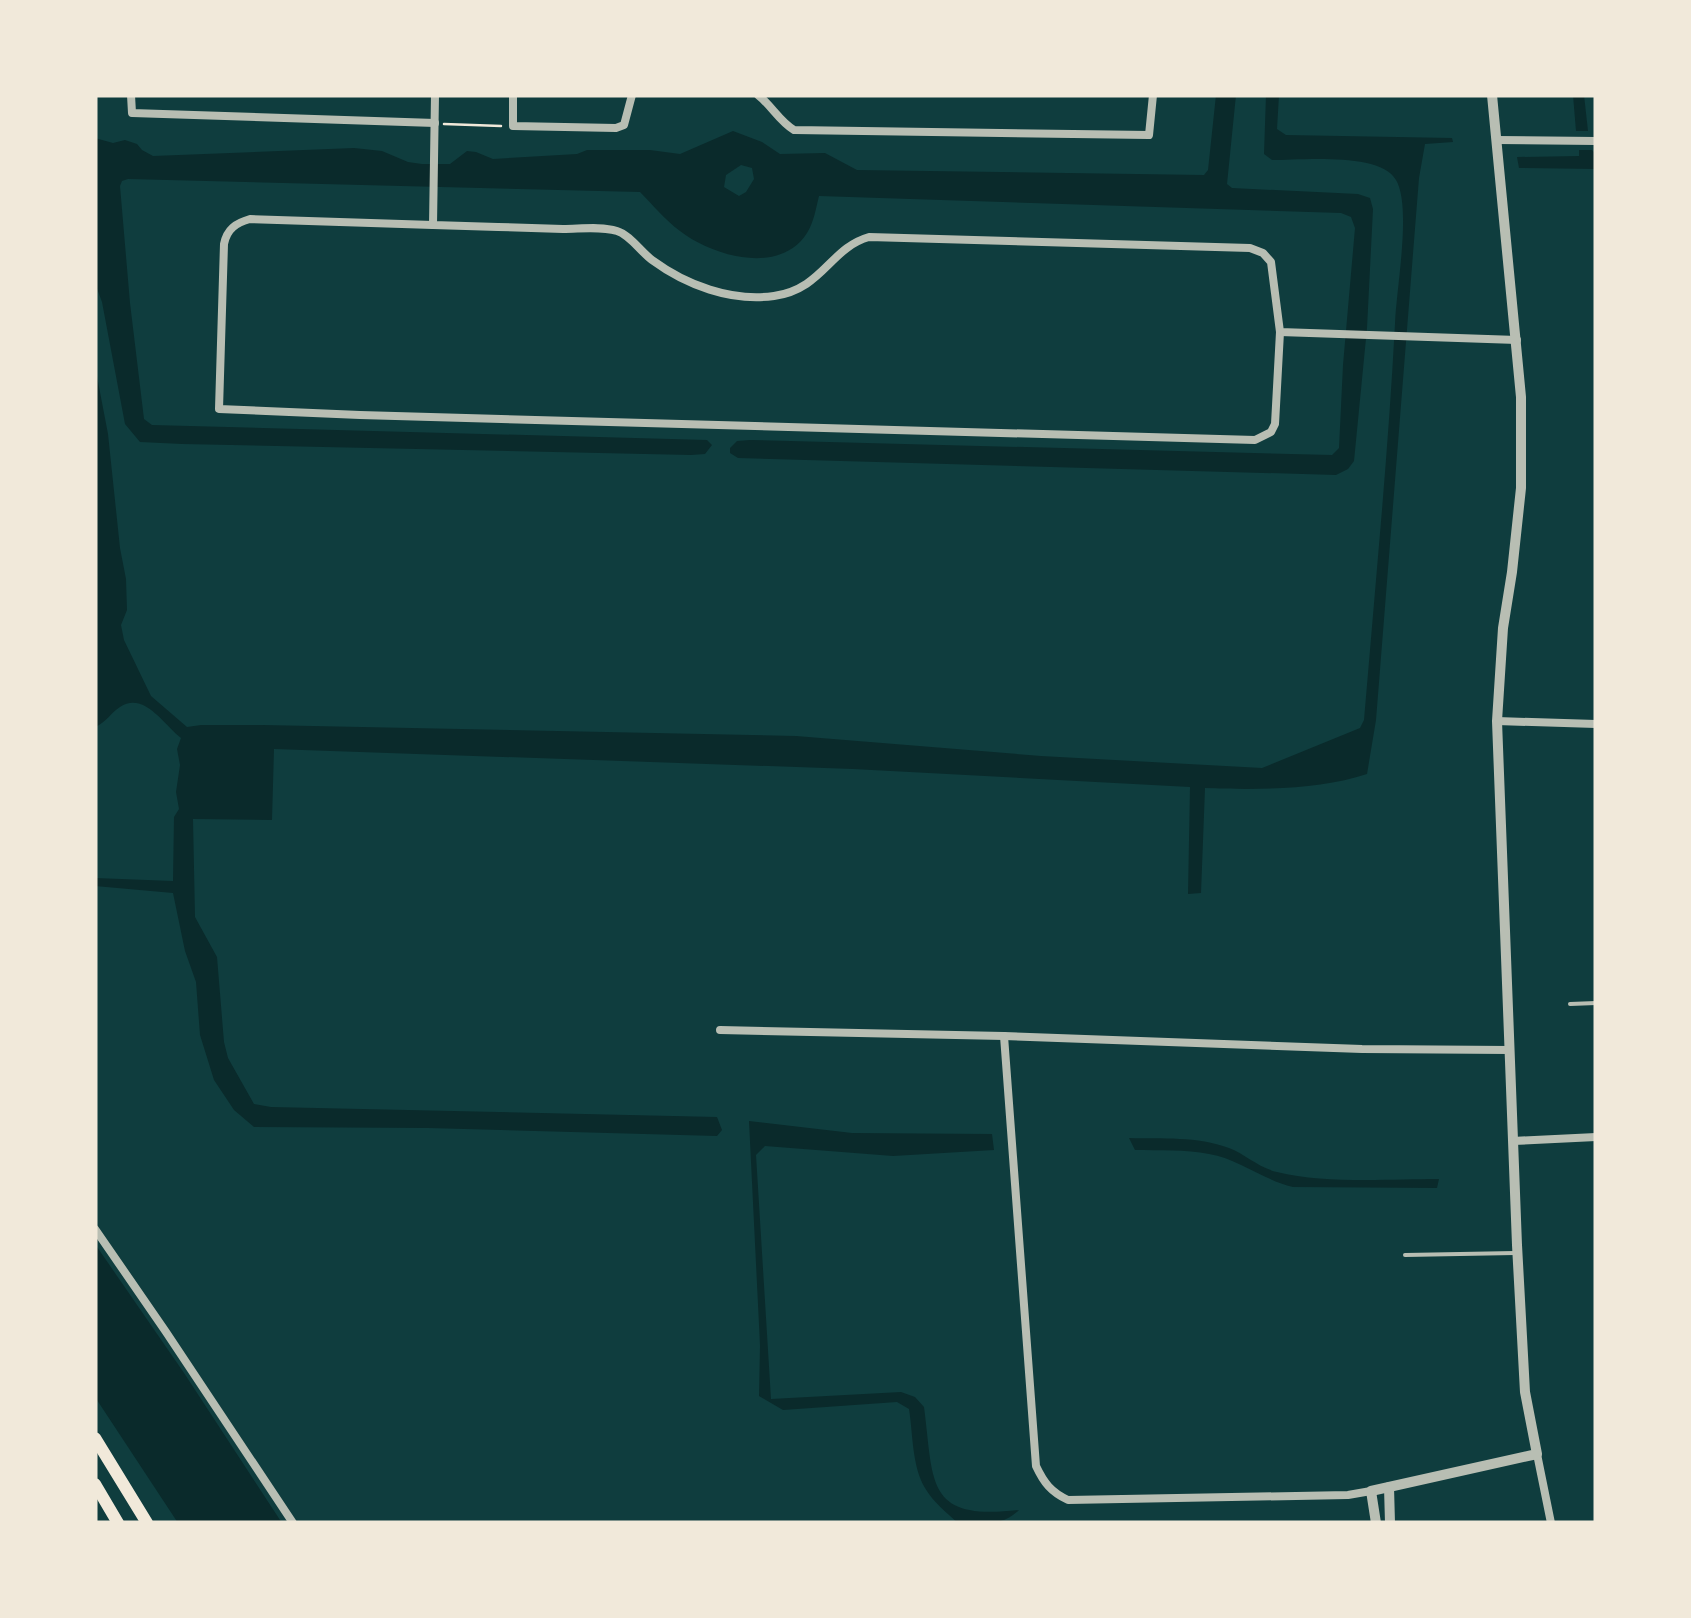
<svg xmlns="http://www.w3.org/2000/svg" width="1691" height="1618" viewBox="0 0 1691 1618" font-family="'Noto Sans',sans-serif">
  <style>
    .water { fill: #0a2a2b; fill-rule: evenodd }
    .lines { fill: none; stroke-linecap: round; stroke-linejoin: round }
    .path { stroke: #f1e9da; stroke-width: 2.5 }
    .service { stroke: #b8beb3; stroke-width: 4 }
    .minor { stroke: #b8beb3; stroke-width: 8 }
    .tertiary { stroke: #b8beb3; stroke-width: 10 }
    .trunk { stroke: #f1e9da; stroke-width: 12 }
  </style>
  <rect width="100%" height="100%" fill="#0f3d3e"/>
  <g class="water">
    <path d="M1216,95H1236L1227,184L1232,188L1358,194L1370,198L1373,209L1367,328L1354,461L1348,469L1336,475L738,458L730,453V448L737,441L750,440L1332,455L1339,448L1343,365L1355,228L1351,217L1341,213L819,196C816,208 814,222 807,233C780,276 712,256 680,231C665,220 653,205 640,192L128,179L122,181L120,186L130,303L144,419L152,425L707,440L712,445L705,454L691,455L182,444L140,442L125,424L102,302L95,283V138L113,143L125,140L137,144L142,150L153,156L354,148L382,151L408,162L422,164H450L467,151L476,152L493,159L577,154L587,150H650L680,154L733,131L762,142L780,154L825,153L857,170L1204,175L1208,170ZM741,165L752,168L754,179L746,192L739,196L724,187L726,175Z"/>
    <path d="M1266,95H1279L1277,129L1286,135L1452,138L1453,142L1425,144L1419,178L1376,720L1367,774C1319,790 1256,790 1205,788L1201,893L1188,894L1190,787L853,769L274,749L272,820L193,819L195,917L217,957L224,1042L228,1058L254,1104L271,1107L717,1117L722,1130L717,1136L428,1128L254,1127L234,1110L214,1080L200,1035L196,982L185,951L173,893L95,886V878L173,881L174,817L179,809L176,792L180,765L177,749L181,738C164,725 144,691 120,707C110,713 107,722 95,727V366L108,434L120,548L126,579L127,610L121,625L124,640L151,696L187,727L201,725H263L796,736L1041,756L1262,768L1360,728L1364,720C1375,588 1388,456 1395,324C1396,290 1412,207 1396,180C1381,152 1301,160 1272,160L1264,154Z"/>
    <polygon points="1573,95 1584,95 1588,131 1576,131"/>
    <polygon points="1579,150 1592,150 1596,155 1596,169 1519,168 1517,157 1579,156"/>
    <path d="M749,1121L852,1133L992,1134L994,1150L893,1156L765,1146L756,1155L771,1399L901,1392L915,1397L924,1407C934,1483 925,1521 1019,1510C1002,1527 981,1523 958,1523C947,1513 933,1502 925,1488C912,1466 913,1434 909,1409L897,1402L783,1410L759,1396L760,1345Z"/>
    <path d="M1129,1138C1162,1139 1197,1136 1229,1148C1245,1154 1259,1168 1277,1172C1325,1184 1389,1179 1439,1179L1437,1188L1293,1187C1263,1180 1239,1159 1209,1154C1186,1149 1159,1151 1135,1150Z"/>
    <polygon points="95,1244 184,1373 282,1523 178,1523 95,1397"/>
  </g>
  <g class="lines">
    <polyline class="path" points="444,124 501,126"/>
    <g class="service">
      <polyline points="1570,1004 1596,1003"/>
      <polyline points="1405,1255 1515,1253"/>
    </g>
    <g class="minor">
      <polyline points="131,95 132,113 435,123"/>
      <path d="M435,95L433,225C476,226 520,228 563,229C580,229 601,226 617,231C630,235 641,252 652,260C686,285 731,302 774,296C823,289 830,248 869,237L1250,248L1263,253L1271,262L1280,332L1517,340"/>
      <polyline points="513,95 513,126 616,128 624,125 632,95"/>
      <path d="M758,95C771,105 780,122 794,130L1149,135L1153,95"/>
      <polyline points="1497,140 1596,141"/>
      <path d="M433,225L250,219C236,223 227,229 224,244L219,409L360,415L1255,440L1271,432L1275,424L1280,332"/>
      <polyline points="1497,721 1596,724"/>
      <polyline points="720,1030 1004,1036 1362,1049 1510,1050"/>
      <path d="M1004,1036L1036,1466C1044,1483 1051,1492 1068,1500L1348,1495L1371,1491"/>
      <polyline points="1513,1141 1596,1137"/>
      <polyline points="95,1229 166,1332 293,1523"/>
      <polyline points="1537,1454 1551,1523"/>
    </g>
    <g class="tertiary">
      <polyline points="1389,1487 1390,1523"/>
      <polyline points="1376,1523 1371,1491 1537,1454 1525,1392 1517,1245 1497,721 1503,628 1512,572 1521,488 1521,397 1492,95"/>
    </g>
    <g class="trunk">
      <polyline points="95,1438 147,1523"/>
      <polyline points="95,1484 118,1523"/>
    </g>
  </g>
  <rect width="1691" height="1618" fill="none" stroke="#f1e9da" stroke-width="195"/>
</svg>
